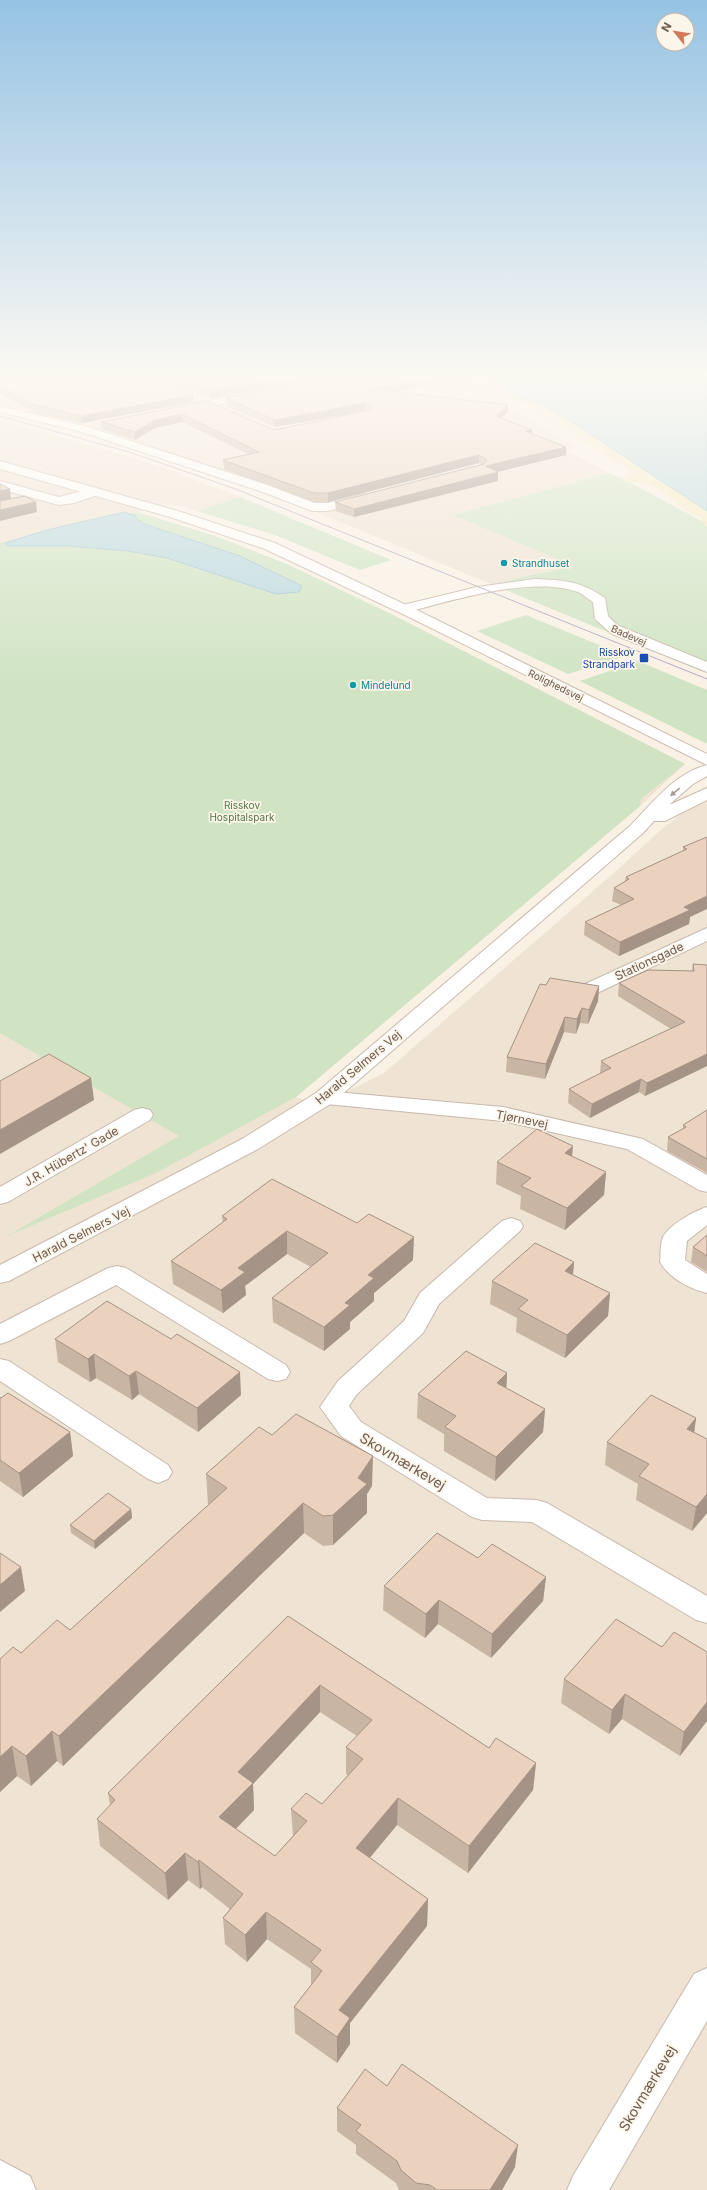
<svg xmlns="http://www.w3.org/2000/svg" width="707" height="2190" viewBox="0 0 707 2190" font-family="Inter,sans-serif">
  <style>
    .residential { fill: #efe3d3 }
    .green { fill: #d0e4c4 }
    .sand { fill: #f4ebc3 }
    .water { fill: #bbd9df; stroke: #a3c7d0 }
    .lines { fill: none; stroke-linecap: round; stroke-linejoin: round }
    .street-casing { stroke: #c8b9ac; stroke-width: 2 }
    .secondary-casing { stroke: #cbbaab; stroke-width: 2 }
    .street { fill: #fff; fill-rule: evenodd }
    .secondary { fill: #fff; fill-rule: evenodd }
    .tram { stroke: #b4a4c0; stroke-width: 1 }
    .wall { fill: #c9b5a4; fill-rule: evenodd }
    .shaded-wall { fill: #a49386 }
    .building { fill: #ead2bf; stroke: #a49386; fill-rule: evenodd }
    .oneway { fill: #a79c94 }
    .culture-dot { fill: #0f9aa8; stroke: #fcf5e9; stroke-width: 1.5 }
    .transit-dot { fill: #1a4fb4; stroke: #fcf5e9; stroke-width: 1.5 }
    .labels { text-anchor: middle; dominant-baseline: central; stroke-width: 3.5; stroke-linejoin: round; paint-order: stroke }
    .far-culture-label { font-size: 10px; fill: #0d838f; stroke: #fcf5e9; text-anchor: start }
    .far-street-label { font-size: 10px; fill: #6d5a4d; stroke: #fcf5e9 }
    .far-transit-label { font-size: 10px; fill: #164399; stroke: #fcf5e9; text-anchor: end }
    .far-park-label { font-size: 10px; fill: #55784a; stroke: #fcf5e9 }
    .street-label { font-size: 12px; fill: #6d5a4d; stroke: #fcf5e9 }
    .near-street-label { font-size: 14px; fill: #6d5a4d; stroke: #fcf5e9 }
  </style>
  <rect width="100%" height="100%" fill="#f9f1e4"/>
  <g class="residential">
    <polygon points="0,379 468,379 466,384 477,387 498,403 579,447 567,451 609,473 454,515 575,566 491,584 316,512 199,470 75,431 0,411"/>
    <polygon points="0,421 114,452 180,473 178,474 240,497 197,511 172,504 138,512 218,537 289,565 393,615 685,764 640,806 296,1097 320,1105 384,1073 615,872 663,828 707,795 707,2190 0,2190"/>
  </g>
  <g class="green">
    <polygon points="609,473 633,484 707,524 707,673 491,584 574,566 453,515"/>
    <polygon points="240,497 391,560 360,570 275,535 197,511"/>
    <polygon points="137,512 218,537 289,565 393,615 685,764 641,799 640,806 296,1097 158,1172 7,1236 179,1136 0,1033 0,543"/>
    <polygon points="526,615 626,656 568,674 477,631"/>
    <polygon points="633,659 707,690 707,744 580,681 615,669 610,666"/>
  </g>
  <path class="sand" d="M481,379H491L520,399L539,403L707,510V527L702,521L703,519L684,510L682,507L677,505C672,496 654,486 644,483C637,482 629,483 622,481L631,472L534,408L502,396Z"/>
  <g class="water">
    <polygon points="491,379 707,379 707,511 576,425 539,403 520,399"/>
    <polygon points="124,512 136,516 136,518 144,524 240,556 302,586 299,592 276,594 167,558 128,551 68,546 8,546 5,543 47,530"/>
  </g>
  <g class="lines">
    <g class="street-casing">
      <g id="street">
        <polygon points="255,392 259,393 260,395 259,397 182,412 177,409 182,406"/>
        <polygon points="0,406 85,426 268,485 314,503 328,503 364,494 370,498 368,501 328,511 312,511 260,491 78,431 0,412"/>
        <polygon points="0,481 59,497 94,488 100,492 98,495 74,503 59,505 0,489"/>
        <path d="M535,579C565,580 580,581 605,598L608,616L617,625L707,662V672L612,634L595,619L593,602C588,599 583,594 578,592C531,575 451,601 404,613L397,609L399,606L477,587Z"/>
        <polygon points="707,928 707,941 597,993 590,995 583,993 580,989 583,985"/>
        <polygon points="324,1091 503,1107 643,1139 707,1175 707,1192 699,1190 627,1149 503,1121 316,1103 313,1098 316,1093"/>
        <polygon points="142,1108 150,1110 153,1115 150,1120 8,1202 0,1204 0,1187 134,1110"/>
        <path d="M707,1207V1225L687,1241L685,1260L707,1274V1293C690,1289 669,1278 660,1262C661,1254 660,1244 663,1237C669,1225 694,1211 707,1207Z"/>
        <polygon points="511,1218 520,1221 523,1226 520,1231 439,1304 423,1333 356,1395 349,1406 361,1422 487,1498 537,1500 547,1503 707,1596 707,1623 696,1620 532,1522 482,1520 472,1517 341,1436 320,1407 338,1381 404,1321 420,1293 502,1221"/>
        <polygon points="117,1266 126,1268 286,1365 290,1372 286,1379 277,1381 268,1379 116,1285 9,1341 0,1344 0,1324 108,1268"/>
        <polygon points="0,1359 9,1361 168,1465 172,1472 168,1479 158,1483 148,1479 0,1381"/>
        <polygon points="707,1968 707,2021 609,2190 567,2190 573,2176 694,1974"/>
        <polygon points="0,2160 30,2176 36,2190 0,2190"/>
      </g>
    </g>
    <g class="secondary-casing">
      <path id="secondary" d="M0,461L178,511L275,543L421,612L707,754V776L693,784L669,805L707,788V800L665,821H654L643,833L332,1103L258,1149L9,1281L0,1283V1265L242,1139L316,1093L631,825C652,803 675,773 707,765L411,618L265,549L170,517L0,469Z"/>
    </g>
    <use href="#street" class="street"/>
    <use href="#secondary" class="secondary"/>
    <polyline class="tram" points="0,416 129,452 233,488 707,679"/>
  </g>
  <g class="wall">
    <polygon points="0,379 314,379 211,398 171,382 167,383 193,402 82,423 33,412 0,393"/>
    <polygon points="453,379 394,392 508,412 502,418 532,430 532,434 566,447 566,455 497,472 498,481 354,517 336,511 335,502 482,465 479,463 328,502 314,502 224,469 223,460 248,454 182,422 155,428 135,440 102,429 101,422 207,401 274,430 366,411 365,411 275,427 226,406 226,398"/>
    <polygon points="707,837 690,917 689,924 619,956 584,935 585,922 621,905 612,901 614,888 625,881 626,877 683,851 683,847"/>
    <polygon points="693,964 707,965 707,1066 645,1096 639,1092 590,1118 568,1103 569,1089 600,1074 601,1061 671,1029 618,996 619,983 692,971"/>
    <polygon points="546,985 599,986 598,1001 588,1024 580,1023 576,1034 564,1032 545,1079 506,1072 507,1057"/>
    <polygon points="707,1110 707,1173 667,1151 668,1137 683,1129 683,1125"/>
    <polygon points="572,1157 606,1172 604,1195 565,1230 520,1209 521,1196 496,1184 497,1162"/>
    <polygon points="222,1216 413,1260 374,1293 374,1301 350,1322 350,1329 324,1351 273,1322 272,1298 311,1267 287,1254 245,1286 246,1295 223,1313 173,1284 171,1261 223,1223"/>
    <polygon points="707,1235 707,1272 691,1262 693,1247"/>
    <polygon points="574,1262 573,1275 610,1293 608,1316 565,1358 516,1332 517,1318 490,1304 492,1281"/>
    <polygon points="55,1339 241,1395 198,1432 139,1394 132,1400 96,1378 90,1382 58,1362"/>
    <polygon points="507,1373 506,1388 545,1409 543,1432 495,1481 444,1451 444,1434 417,1418 418,1394"/>
    <polygon points="0,1397 70,1432 73,1456 23,1497 0,1481"/>
    <polygon points="696,1418 694,1432 707,1439 707,1513 692,1531 636,1500 638,1484 605,1465 607,1442"/>
    <polygon points="272,1435 372,1486 367,1494 367,1513 333,1545 323,1546 304,1533 63,1766 57,1761 31,1786 17,1776 0,1792 21,1653 70,1630 209,1504 208,1504 206,1474"/>
    <polygon points="131,1509 132,1518 95,1549 71,1533 70,1525"/>
    <polygon points="478,1558 546,1577 543,1601 491,1658 438,1624 425,1638 383,1610 384,1586"/>
    <path d="M288,1616L489,1748L536,1763L533,1790L468,1873L397,1825L370,1858L428,1899L427,1926L350,2023V2044L337,2063L295,2033L294,2007L311,1985V1969L267,1939L247,1962L225,1944L223,1918L230,1909L202,1887L200,1889L188,1880L168,1900L100,1846L97,1819L110,1805L108,1793ZM320,1712L357,1736L346,1747V1774L348,1775L322,1804L291,1809L293,1836L275,1856L236,1829L254,1810L253,1784Z"/>
    <polygon points="707,1652 707,1721 680,1756 622,1719 609,1734 561,1703 564,1679"/>
    <polygon points="387,2086 515,2167 502,2190 399,2190 396,2183 356,2154 356,2145 337,2131 337,2108"/>
  </g>
  <g class="shaded-wall">
    <polygon points="165,379 170,379 171,382 166,383"/>
    <polygon points="275,379 314,379 211,398 211,391"/>
    <polygon points="421,379 453,379 371,397 371,389"/>
    <polygon points="193,395 193,402 82,423 81,416"/>
    <polygon points="365,403 365,411 275,427 275,420"/>
    <polygon points="508,405 508,412 496,423 496,416"/>
    <polygon points="182,414 182,422 155,428 135,440 135,432 155,420"/>
    <polygon points="532,430 532,437 525,431"/>
    <polygon points="566,447 566,455 485,475 486,466"/>
    <polygon points="479,455 479,463 328,502 328,493"/>
    <polygon points="498,472 498,481 354,517 354,509"/>
    <polygon points="10,489 11,499 0,502 0,491"/>
    <polygon points="36,502 37,512 0,521 0,510"/>
    <polygon points="707,896 707,909 690,917 689,924 619,956 620,942 684,907"/>
    <polygon points="599,986 598,1001 588,1024 589,1010"/>
    <polygon points="582,1008 580,1023 576,1034 577,1019"/>
    <polygon points="565,1017 564,1032 545,1079 546,1064"/>
    <polygon points="707,1054 707,1066 645,1096 647,1083"/>
    <polygon points="91,1078 94,1100 0,1154 0,1130"/>
    <polygon points="641,1079 639,1092 590,1118 592,1104"/>
    <polygon points="573,1146 571,1168 565,1153"/>
    <polygon points="606,1172 604,1195 565,1230 567,1208"/>
    <polygon points="287,1231 287,1254 245,1286 246,1295 223,1313 221,1290 238,1268"/>
    <polygon points="414,1237 413,1260 374,1293 374,1301 350,1322 350,1329 324,1351 324,1327 368,1275"/>
    <polygon points="574,1262 572,1285 565,1271"/>
    <polygon points="610,1293 608,1316 565,1358 567,1335"/>
    <polygon points="94,1354 96,1378 90,1382 88,1359"/>
    <polygon points="136,1371 139,1394 132,1400 129,1376"/>
    <polygon points="240,1372 241,1395 198,1432 197,1408"/>
    <polygon points="507,1373 506,1396 497,1383"/>
    <polygon points="545,1409 543,1432 495,1481 496,1457"/>
    <polygon points="696,1418 693,1442 687,1429"/>
    <polygon points="70,1432 73,1456 23,1497 19,1473"/>
    <polygon points="373,1456 372,1486 367,1494 367,1513 333,1545 333,1515"/>
    <polygon points="707,1494 707,1513 692,1531 696,1507"/>
    <polygon points="303,1503 304,1533 63,1766 59,1736"/>
    <polygon points="131,1509 132,1518 95,1549 94,1541"/>
    <polygon points="21,1567 25,1591 0,1612 0,1585"/>
    <polygon points="546,1577 543,1601 491,1658 492,1634"/>
    <polygon points="439,1600 438,1624 425,1638 426,1614"/>
    <polygon points="320,1685 320,1712 253,1784 254,1810 221,1844 219,1817 238,1772"/>
    <polygon points="625,1694 622,1719 609,1734 612,1710"/>
    <polygon points="707,1702 707,1721 680,1756 684,1732"/>
    <polygon points="52,1731 57,1761 31,1786 26,1756"/>
    <polygon points="12,1746 17,1776 0,1792 0,1757"/>
    <polygon points="536,1763 533,1790 468,1873 469,1846"/>
    <polygon points="398,1798 397,1825 355,1875 356,1848"/>
    <polygon points="185,1853 188,1880 168,1900 165,1873"/>
    <polygon points="199,1860 202,1887 200,1889 198,1862"/>
    <polygon points="428,1899 427,1926 350,2023 350,2044 337,2063 337,2037 339,2010"/>
    <polygon points="266,1912 267,1939 247,1962 245,1935"/>
    <polygon points="518,2145 515,2167 502,2190 490,2190"/>
  </g>
  <g class="building">
    <polygon points="0,379 166,379 166,382 193,395 81,416 32,404 0,386"/>
    <polygon points="182,379 275,379 211,391"/>
    <polygon points="323,379 421,379 371,389 508,405 496,416 532,430 525,431 566,447 486,466 498,472 354,509 335,502 484,464 487,460 479,455 328,493 314,493 223,460 259,452 182,414 155,420 135,432 101,422 207,401 274,430 370,410 373,407 365,403 275,420 226,398"/>
    <polygon points="0,484 10,489 0,491"/>
    <polygon points="25,496 36,502 0,510 0,501"/>
    <polygon points="707,837 707,896 684,907 690,910 620,942 585,922 634,899 614,888 629,879 626,877 687,849 683,847"/>
    <polygon points="693,964 707,965 707,1054 647,1083 641,1079 592,1104 569,1089 611,1068 601,1061 685,1022 619,983 648,970 694,971"/>
    <polygon points="550,978 599,986 589,1010 582,1008 577,1019 565,1017 546,1064 507,1057 540,984 546,985"/>
    <polygon points="49,1054 91,1078 0,1130 0,1081"/>
    <polygon points="707,1110 707,1159 668,1137 686,1127 683,1125"/>
    <polygon points="537,1129 573,1146 565,1153 606,1172 567,1208 521,1186 531,1178 497,1162"/>
    <polygon points="272,1179 357,1223 369,1214 414,1237 368,1275 374,1278 345,1303 350,1305 324,1327 272,1298 328,1253 287,1231 238,1268 245,1272 221,1290 171,1261 227,1219 222,1216"/>
    <polygon points="707,1235 707,1256 693,1247"/>
    <polygon points="535,1243 574,1262 565,1271 610,1293 567,1335 518,1309 528,1300 492,1281"/>
    <polygon points="107,1301 171,1339 177,1334 240,1372 197,1408 136,1371 129,1376 94,1354 88,1359 55,1339"/>
    <polygon points="466,1351 507,1373 497,1383 545,1409 496,1457 445,1427 456,1416 418,1394"/>
    <polygon points="8,1393 70,1432 19,1473 0,1460 0,1397 1,1398"/>
    <polygon points="651,1395 696,1418 687,1429 707,1439 707,1494 696,1507 639,1476 649,1464 607,1442"/>
    <polygon points="296,1414 373,1456 358,1478 367,1484 333,1515 323,1516 303,1503 59,1736 52,1731 26,1756 12,1746 0,1757 0,1659 13,1647 21,1653 57,1620 70,1630 227,1488 206,1474 259,1427 272,1435"/>
    <polygon points="108,1493 131,1509 94,1541 70,1525"/>
    <polygon points="437,1533 478,1558 492,1544 546,1577 492,1634 439,1600 426,1614 384,1586"/>
    <polygon points="0,1553 21,1567 0,1585"/>
    <path d="M288,1616L489,1748L496,1738L536,1763L469,1846L398,1798L356,1848L428,1899L339,2010L350,2018L337,2037L294,2007L322,1971L311,1962L321,1950L266,1912L245,1935L223,1918L243,1894L199,1860L198,1862L185,1853L165,1873L97,1819L115,1800L108,1793ZM320,1685L372,1720L346,1747L363,1759L322,1804L306,1793L291,1809L307,1821L275,1856L219,1817L253,1783L238,1772Z"/>
    <polygon points="616,1619 662,1647 674,1632 707,1652 707,1702 684,1732 625,1694 612,1710 564,1679"/>
    <polygon points="402,2064 518,2145 490,2190 437,2190 430,2185 416,2183 401,2170 397,2161 356,2131 361,2125 337,2108 365,2069 387,2086"/>
  </g>
  <defs><path id="oneway-solid" d="M-6-.8H1V-3.2L6.5 0L1 3.2V.8H-6Z"/></defs>
  <use class="oneway" href="#oneway-solid" transform="translate(675 792) rotate(140)"/>
  <linearGradient id="sky" x2="0" y2="1"><stop stop-color="#96c3e4"/><stop offset="0.55" stop-color="#fcf9f3"/><stop offset="1" stop-color="#fcf9f3" stop-opacity="0"/></linearGradient>
  <rect width="707" height="685" fill="url(#sky)"/>
  <g class="culture-dot">
    <circle cx="504" cy="563" r="4"/>
    <circle cx="353" cy="685" r="4"/>
  </g>
  <rect class="transit-dot" x="639" y="653" width="10" height="10" rx="2"/>
  <g class="labels">
    <g class="far-culture-label">
      <text x="512" y="563">Strandhuset</text>
      <text x="361" y="685">Mindelund</text>
    </g>
    <g class="far-street-label">
      <text transform="translate(629 635) rotate(24)">Badevej</text>
      <text transform="translate(556 685) rotate(26)">Rolighedsvej</text>
    </g>
    <g class="far-transit-label">
      <text x="635" y="652">Risskov<tspan x="635" dy="12">Strandpark</tspan></text>
    </g>
    <g class="far-park-label">
      <text x="242" y="805">Risskov<tspan x="242" dy="12">Hospitalspark</tspan></text>
    </g>
    <g class="street-label">
      <text transform="translate(649 961) rotate(-25)">Stationsgade</text>
      <text transform="translate(358 1067) rotate(-40)">Harald Selmers Vej</text>
      <text transform="translate(522 1119) rotate(11)">Tjørnevej</text>
      <text transform="translate(71 1156) rotate(-30)">J.R. Hübertz' Gade</text>
      <text transform="translate(81 1234) rotate(-27)">Harald Selmers Vej</text>
    </g>
    <g class="near-street-label">
      <text transform="translate(403 1461) rotate(31)">Skovmærkevej</text>
      <text transform="translate(647 2088) rotate(-59)">Skovmærkevej</text>
    </g>
  </g>
  <g transform="translate(675 32) rotate(300)"><circle r="19" fill="#fcf5e9" stroke="#c3b7ab"/>
  <path d="M0-3L7 15L0 10L-7 15Z" fill="#d37859"/>
  <text y="-6" font-size="11" font-weight="bold" text-anchor="middle" fill="#6d5a4d">N</text>
  </g>
</svg>
